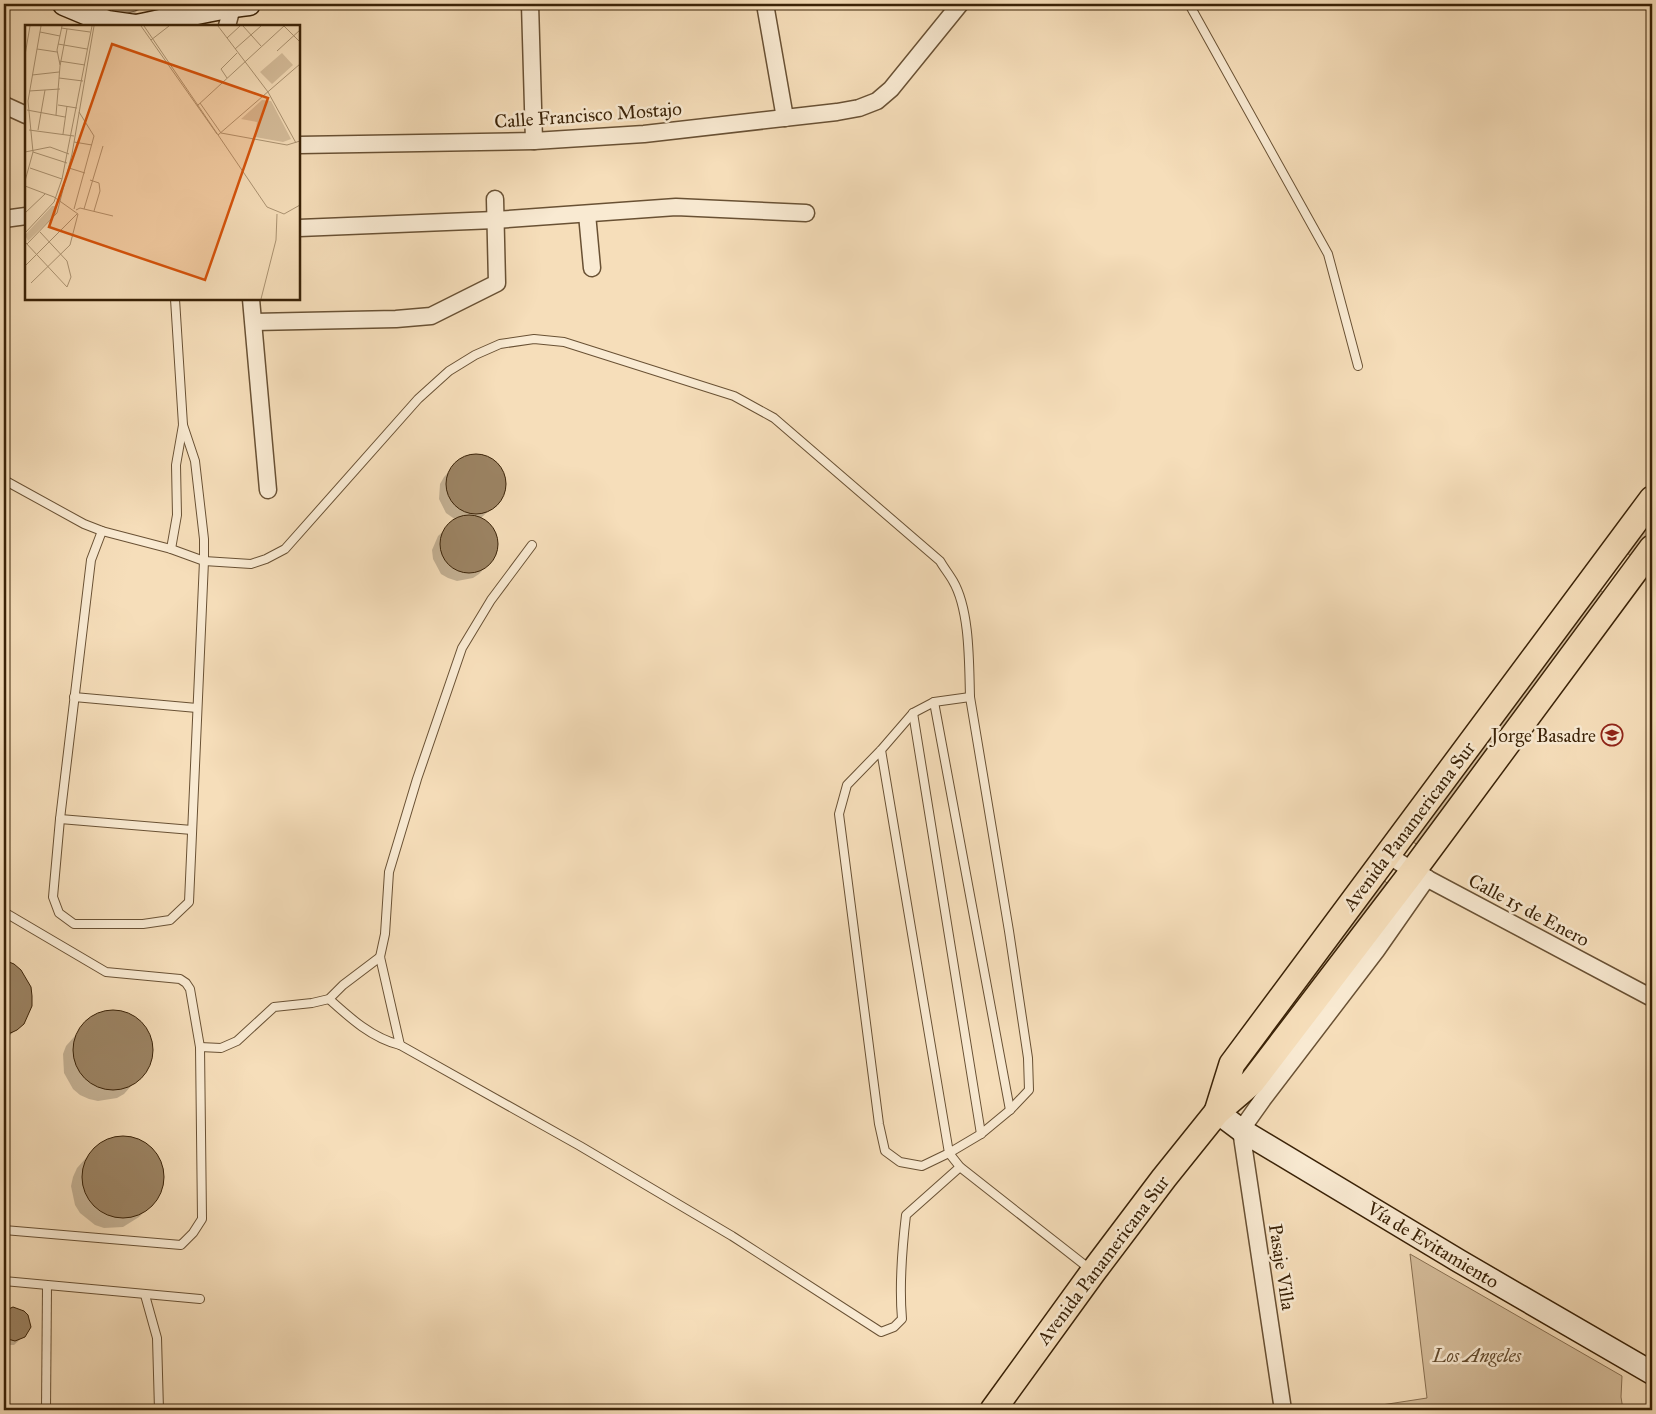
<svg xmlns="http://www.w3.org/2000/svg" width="1656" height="1414" viewBox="0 0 1656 1414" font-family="'IM FELL Great Primer',serif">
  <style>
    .green { fill: #d6be9c; stroke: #887052 }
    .shadow { fill: #0003 }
    .building { fill: #9c8464; stroke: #3a2207 }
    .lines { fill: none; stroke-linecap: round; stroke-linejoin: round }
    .lane-casing { stroke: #695134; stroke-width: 10 }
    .street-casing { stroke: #695134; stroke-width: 19 }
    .secondary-casing { stroke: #3a2207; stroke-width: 25 }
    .primary-casing { stroke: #3a2207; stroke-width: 28 }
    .lane { stroke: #f9ead2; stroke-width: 8 }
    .street { stroke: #f9ead2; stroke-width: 16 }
    .secondary { stroke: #f9ead2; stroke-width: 22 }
    .primary { stroke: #f6deba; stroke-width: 25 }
    .labels { text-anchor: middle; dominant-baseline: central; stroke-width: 5; stroke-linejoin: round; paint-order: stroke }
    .street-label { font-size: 19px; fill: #3a2207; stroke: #f9ead2 }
    .poi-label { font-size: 19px; fill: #3a2207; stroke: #f9ead2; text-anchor: end }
    .park-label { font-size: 19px; font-style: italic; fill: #61492c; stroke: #f9ead2 }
    .inset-road { fill: none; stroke: #ab9372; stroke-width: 1 }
    .view { fill: #d7540c; fill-opacity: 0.15; stroke: #d7540c; stroke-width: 2.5 }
    .inset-edge { fill: none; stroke: #3a2207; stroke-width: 2.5 }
  </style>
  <rect width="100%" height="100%" fill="#f6deba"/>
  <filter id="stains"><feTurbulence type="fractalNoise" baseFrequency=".004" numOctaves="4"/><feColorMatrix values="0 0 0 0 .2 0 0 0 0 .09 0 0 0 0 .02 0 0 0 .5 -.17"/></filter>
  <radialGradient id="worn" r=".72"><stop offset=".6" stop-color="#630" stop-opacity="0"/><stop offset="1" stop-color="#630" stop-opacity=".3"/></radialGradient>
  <g class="green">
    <polygon points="99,4 157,4 122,15"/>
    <polygon points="1652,517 1652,534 1635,559 1627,553"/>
    <polygon points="1599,589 1607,596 1423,848 1413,842"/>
    <polygon points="1382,879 1391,886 1252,1069 1244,1064"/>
    <polygon points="1410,1254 1622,1376 1621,1397 1623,1410 1349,1410 1427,1398"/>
  </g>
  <g class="shadow">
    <polygon points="88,4 144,4 133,15 124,20"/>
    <polygon points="472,456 487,458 494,462 500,468 504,476 505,485 503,493 499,501 481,518 487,521 492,527 496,535 497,551 494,558 479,574 473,578 457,581 448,578 441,574 433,559 432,550 438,536 456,520 446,513 439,499 440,484 444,477 458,462"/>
    <polygon points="4,961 23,1023 4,1041"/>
    <polygon points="116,1011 125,1013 141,1023 150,1039 152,1049 148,1067 124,1094 117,1098 98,1101 89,1099 80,1095 73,1089 64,1073 63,1054 66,1046 90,1019 107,1012"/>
    <polygon points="130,1138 147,1145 159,1161 162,1170 161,1189 157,1198 151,1205 139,1217 123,1227 104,1228 95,1225 80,1213 75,1205 71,1186 73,1177 77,1168 94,1149 111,1139"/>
    <polygon points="8,1310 28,1332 14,1345 4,1345 4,1314"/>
  </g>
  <g class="building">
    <polygon points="123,4 146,4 136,10"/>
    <circle cx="476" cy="484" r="30"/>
    <circle cx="469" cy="544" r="29"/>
    <polygon points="4,960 14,964 21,970 31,987 32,996 32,1006 24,1024 17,1030 4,1036"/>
    <circle cx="113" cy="1050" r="40"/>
    <circle cx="123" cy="1177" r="41"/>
    <polygon points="13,1307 24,1311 28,1315 31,1327 25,1337 15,1341 4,1338 4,1311"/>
    <polygon points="4,1403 8,1405 14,1410 4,1410"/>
  </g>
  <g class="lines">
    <g class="lane-casing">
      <g id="lane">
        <polyline points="1189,4 1328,254 1358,366"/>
        <path d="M4,480L84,524L102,531L171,549L204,561L251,564L266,559L285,549L418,399L449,371L475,355L500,344L534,339L564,342L734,396L774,418L940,561C944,568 949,574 953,581C970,610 969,663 970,697L1009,931L1028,1058L1029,1090L1010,1110L981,1134L949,1153L960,1167L1091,1270"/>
        <polyline points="102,531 91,560 60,819 53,897 59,913 74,924 143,924 170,920 189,902 204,561 204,539 195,461 183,425"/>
        <path d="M532,545L491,600L462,648L417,779L389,872L385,934L380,957L400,1045L580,1146L732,1236L881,1332L894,1327L902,1319C899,1285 902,1249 906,1215L960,1167"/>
        <polyline points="171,549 177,515 176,465 183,425 175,299"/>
        <polyline points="74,697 197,708"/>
        <polyline points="934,702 1010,1110"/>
        <polyline points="913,713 981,1134"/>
        <polyline points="881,750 949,1153 922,1166 900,1162 885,1151 879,1124 839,814 847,785 881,750 913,713 934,702 970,697"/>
        <polyline points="60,819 192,830"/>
        <polyline points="4,912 106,972 180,979 186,983 190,989 200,1047 202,1219 193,1233 181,1245 4,1230"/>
        <path d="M329,999C350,1018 372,1038 400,1045"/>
        <polyline points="200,1047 221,1048 237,1041 274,1007 312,1003 329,999 343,985 380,957"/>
        <polyline points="4,1281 200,1299"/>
        <polyline points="145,1295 157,1338 159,1410"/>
        <polyline points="46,1410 47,1286"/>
      </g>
    </g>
    <g class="street-casing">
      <g id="street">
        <polyline points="530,4 534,141"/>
        <polyline points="765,4 785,118"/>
        <polyline points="227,26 233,4"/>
        <polyline points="4,105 26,115"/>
        <polyline points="299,145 534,141 644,134 837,112 859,108 877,101 891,89 960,4"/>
        <polyline points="587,214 592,268"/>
        <polyline points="4,219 26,216"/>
        <polyline points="299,228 495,220 676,207 806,213"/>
        <polyline points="251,299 268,490"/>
        <polyline points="254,322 396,319 431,316 497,283 495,199"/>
        <polyline points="1388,855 1413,871 1652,998"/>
        <polyline points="1283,1410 1241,1130 1263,1099 1376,951 1427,878"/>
      </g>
    </g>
    <g class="secondary-casing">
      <g id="secondary">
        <polyline points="64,4 107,22 135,26"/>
        <path d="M136,26C174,19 210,8 249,4"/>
        <polyline points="1217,1112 1241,1130 1459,1261 1652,1373"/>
      </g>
    </g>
    <g class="primary-casing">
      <g id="primary">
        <polyline points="1217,1112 1232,1064 1652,499"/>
        <polyline points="993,1410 1093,1272 1164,1178 1217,1112 1252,1082 1413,871 1652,548"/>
      </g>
    </g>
    <use href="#lane" class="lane"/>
    <use href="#street" class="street"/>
    <use href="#secondary" class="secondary"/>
    <use href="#primary" class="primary"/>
  </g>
  <defs>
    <g id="school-ring" transform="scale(1.125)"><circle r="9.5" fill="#f9ead2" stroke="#8f2418" stroke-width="1.5"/><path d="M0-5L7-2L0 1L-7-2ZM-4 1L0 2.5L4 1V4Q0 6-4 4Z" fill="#8f2418"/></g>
  </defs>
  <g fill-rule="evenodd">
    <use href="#school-ring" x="1612" y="735"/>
  </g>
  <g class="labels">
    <g class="street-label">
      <text transform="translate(588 115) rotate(-4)">Calle Francisco Mostajo</text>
      <text transform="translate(1409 826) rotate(-53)">Avenida Panamericana Sur</text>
      <text transform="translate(1529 910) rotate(28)">Calle 15 de Enero</text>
      <text transform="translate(1433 1245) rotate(31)">Vía de Evitamiento</text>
      <text transform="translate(1103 1260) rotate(-53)">Avenida Panamericana Sur</text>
      <text transform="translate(1282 1267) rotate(81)">Pasaje Villa</text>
    </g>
    <g class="poi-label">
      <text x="1596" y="735">Jorge Basadre</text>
    </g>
    <g class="park-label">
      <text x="1477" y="1355">Los Angeles</text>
    </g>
  </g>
  <g transform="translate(25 25)">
    <rect width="275" height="275" fill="#f6deba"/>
    <path d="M257,28L268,40L247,59L235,47ZM237,75L246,76L266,114L258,117L230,112L232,97L216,94ZM27,181H31V189L3,216L0,210Z" fill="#d6be9c"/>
    <path class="inset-road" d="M116,1L192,109M119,1L242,182L259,189L275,180M193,1L243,67L271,118M218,1L236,21M259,1L275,17M36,3L65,7M15,7L35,11M202,13L215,1M126,15L144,1M33,19L62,24M12,24L32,27M210,24L236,1M252,26L275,5M0,30L5,1M34,36L60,40M35,40L32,25L37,1M7,50L34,47M34,53L58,56M202,53L196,44L212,28M4,66L35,64M175,78L196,108L262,120L275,116M33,80L52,83M172,81L259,1M2,85L40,92M31,90L35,41L42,4M4,105L49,111M13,105L20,65M38,109L42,81M193,110L275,39M49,117L67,120M0,127L25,122L44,129M8,127L42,138M5,143L37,154M44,143L60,148M65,155L74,158L75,166L69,186M0,156L8,127L3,76L16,1M0,161L29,172L53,189M49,184L69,111L54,87M59,184L78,121M51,185L55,183L88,191M0,188L20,169M0,208L29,177L37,154L67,1M0,217L42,262L46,252L42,236L15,207M2,219L32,188L47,129L69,1M0,241L52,189M6,258L45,220L53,189M236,274L251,215L252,189"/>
    <path class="view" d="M87,19L243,73L180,255L24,202Z"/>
    <rect width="275" height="275" class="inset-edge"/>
  </g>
  <rect width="1656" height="1414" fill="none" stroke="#f6deba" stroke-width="20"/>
  <rect x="5" y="5" width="1646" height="1404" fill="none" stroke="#3a2207" stroke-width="2.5"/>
  <rect x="10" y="10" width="1636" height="1394" fill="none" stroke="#3a2207"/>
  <rect width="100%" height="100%" filter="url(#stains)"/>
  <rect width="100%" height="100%" fill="url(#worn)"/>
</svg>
